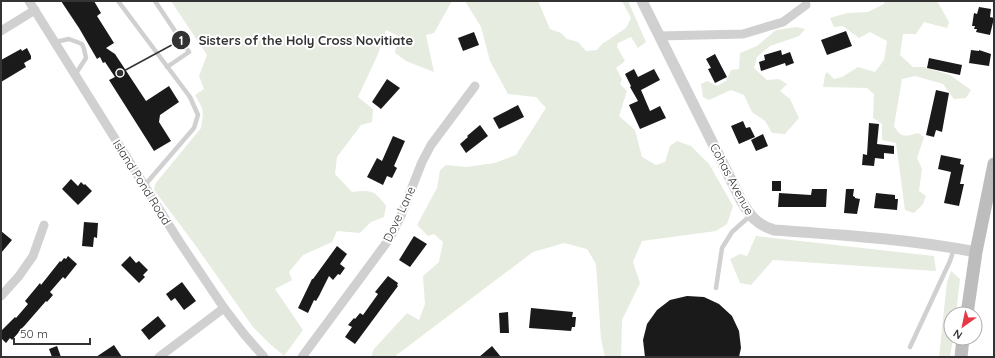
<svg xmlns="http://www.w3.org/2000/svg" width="995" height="358" viewBox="0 0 995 358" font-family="Quicksand,sans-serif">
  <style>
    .green { fill: #e6ecdf }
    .building { fill: #1a1a1a }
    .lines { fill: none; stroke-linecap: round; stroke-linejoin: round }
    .service { stroke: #d0d0d0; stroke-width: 4.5 }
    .minor { stroke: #d0d0d0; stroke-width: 9 }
    .tertiary { stroke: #d0d0d0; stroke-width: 11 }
    .secondary { stroke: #bdbdbd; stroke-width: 13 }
    .labels { text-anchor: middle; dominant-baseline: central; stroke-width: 4; stroke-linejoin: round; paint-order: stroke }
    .street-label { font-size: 12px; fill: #333; stroke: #fff }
    .leader { fill: none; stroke: #333; stroke-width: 1.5 }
    .callout-dot { fill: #333; stroke: #fff; stroke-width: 1.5 }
    .mark-label { font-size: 12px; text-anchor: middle; font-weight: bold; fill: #fff }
    .callout-label { font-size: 13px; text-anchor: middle; font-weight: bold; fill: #333; stroke: #fff; stroke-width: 4; stroke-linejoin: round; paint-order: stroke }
  </style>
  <rect width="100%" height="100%" fill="#fff"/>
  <g class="green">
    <path d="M171,1H452L434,33L426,35L434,72L406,61L395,53L398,36L386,30L378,54L358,97L373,109L372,122L361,125L337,157L335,174L352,192C371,190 374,190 386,206L384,217L371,222L360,233L337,231L332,242L303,255L289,272L292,280L275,289L303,330L284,356L269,343L253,327L193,242L154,190L155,184L201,128C204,111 204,110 195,95L204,89L199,76L207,55Z"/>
    <polygon points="465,1 538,1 550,29 561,33 567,39 578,42 586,51 597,50 602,44 626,28 631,18 622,1 628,1 646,42 638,48 631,37 618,43 617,47 625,61 616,68 622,79 620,84 627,91 619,116 635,130 642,157 656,165 665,162 670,146 677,141 691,146 709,164 733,206 727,224 716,231 642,241 633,262 640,283 622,320 621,357 605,357 601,339 596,264 587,249 564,243 533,252 394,357 371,357 374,349 407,313 419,320 425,304 423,276 439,262 443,242 434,234 428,236 417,225 437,188 440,170 446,165 466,167 495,163 516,155 546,108 536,97 508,94 490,61 481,27"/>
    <path d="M885,1H937L949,22L947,28L924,22L916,34H903L900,55L913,67H924L950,75L971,90L966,98L954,99L943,84L915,76L902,79L894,126C901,138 905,137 918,133L924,137L917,158L922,169L919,191L926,196L923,204L914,213L905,210L896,143L882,140V124L873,118L874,94L867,88L823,87L825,75L827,72L834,79L842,77L858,67L875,72L884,60L887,41L870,32L859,38L843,26L834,27L830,18L847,13L868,12L884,4Z"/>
    <polygon points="797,27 805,29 799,36 770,46 757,57 754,68 767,80 779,79 787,84 780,91 790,99 799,118 785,134 772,133 765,121 752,112 744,95 731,90 709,100 703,97 701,84 707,81 717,86 726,81 731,70 739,69 740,53 757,46 776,30"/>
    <polygon points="756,236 934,256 936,271 773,260 751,285 740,283 730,259 740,254 747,256"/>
    <polygon points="951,271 960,279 956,314 951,314 951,338 953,338 950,357 939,357 947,282"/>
  </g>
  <g class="building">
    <polygon points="61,1 94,1 101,13 97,16 114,43 106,48 115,54 146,101 169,86 179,102 160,115 159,122 171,141 154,151 109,80 115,77 105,62 103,63 100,57 97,59 79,28"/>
    <polygon points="979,7 991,9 990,17 994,18 990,35 976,32 977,29 974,29 975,26 972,26 974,13 977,14"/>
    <polygon points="846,31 852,46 827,55 821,40"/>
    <polygon points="474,32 479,45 463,51 458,38"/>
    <polygon points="27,48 31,56 31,59 24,63 26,67 1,82 1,60 21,49 22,51"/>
    <polygon points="781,50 782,55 790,52 794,63 786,66 785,63 761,71 759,62 765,60 764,55"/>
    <polygon points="971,50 979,51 979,50 991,54 989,66 969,63"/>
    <polygon points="715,54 727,77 715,83 708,69 711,68 706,59"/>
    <polygon points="929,58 962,65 960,75 927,68"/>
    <polygon points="634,69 638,77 654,69 660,80 641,90 650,111 660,106 666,118 640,129 629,105 638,101 630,87 631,86 625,74"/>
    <polygon points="387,79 400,88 381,109 372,102"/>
    <polygon points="936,90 949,93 942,132 936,130 934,137 926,135"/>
    <polygon points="518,105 524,117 499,129 493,118"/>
    <polygon points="743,121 746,128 750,127 755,137 739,144 731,126"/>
    <polygon points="869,123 879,124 877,144 894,146 894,154 884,153 884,159 875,158 874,166 862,165 863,154 867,155"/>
    <polygon points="480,125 488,136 466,153 460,144 468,137 467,136"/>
    <polygon points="763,134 768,146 756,151 751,140"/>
    <polygon points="393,136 405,141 394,166 397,168 392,178 387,176 383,185 367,177 377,158 382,161"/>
    <polygon points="941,155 961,159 960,164 964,165 960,184 964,184 959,206 944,203 951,172 938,169"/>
    <polygon points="71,179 78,186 81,182 84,185 85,184 92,191 78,205 62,189"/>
    <rect x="772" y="181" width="9" height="10"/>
    <polygon points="812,189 827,189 826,207 778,207 779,193 811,195"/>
    <polygon points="846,189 854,189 853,196 855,197 855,198 860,199 857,214 844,213"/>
    <polygon points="876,193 895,195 895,199 898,199 897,210 874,208"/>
    <polygon points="84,222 98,223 97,238 94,237 93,247 82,246"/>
    <polygon points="1,231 12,240 1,253"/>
    <polygon points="414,236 427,244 410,267 399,260"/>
    <polygon points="337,246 347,254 340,264 345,268 340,275 338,274 333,280 329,276 319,296 316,301 314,300 308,313 298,308 312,279 313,279"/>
    <polygon points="68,256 77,264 65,279 63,277 50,292 53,295 47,302 46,301 12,340 10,338 6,343 1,338 1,331 15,317 16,318 28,304 25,301 40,283 41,285 60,261 61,262 64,258 66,259"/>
    <polygon points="130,256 136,263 139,261 148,270 143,275 145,277 139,283 121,265"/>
    <polygon points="388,276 398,283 397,285 398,286 355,344 345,337 352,327 348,325 354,318 355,319 360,313 363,315 378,294 375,292"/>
    <polygon points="182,282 196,301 184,310 175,298 171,301 166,294"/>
    <polygon points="687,296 704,297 719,304 732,316 739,331 741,348 739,357 645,357 643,340 647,324 657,310 670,300"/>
    <polygon points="531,308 573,312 572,317 576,317 575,327 572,327 571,331 529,328"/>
    <polygon points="508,312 509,333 500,333 499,313"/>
    <polygon points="158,316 166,326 149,340 141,330"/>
    <polygon points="114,345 122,357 96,357"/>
    <polygon points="57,346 61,357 52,357 49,349"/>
    <polygon points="492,346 501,357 479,357"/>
  </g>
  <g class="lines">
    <g class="service">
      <polyline points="118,1 190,97 198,115 194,128 144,186"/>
      <polyline points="155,1 189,52 167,67"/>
      <polyline points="55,42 69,39 82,44 84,49 86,58 75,75"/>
      <polyline points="716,288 722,248 732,232 751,215"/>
      <polyline points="910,347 950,261 954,249"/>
    </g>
    <g class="minor">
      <polyline points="29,1 179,241 224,308 244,334 264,357"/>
      <polyline points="1,31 35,10"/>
      <polyline points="659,36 743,34 783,22 806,5"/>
      <polyline points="1,296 19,276 33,256 44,225"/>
      <polyline points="159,357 224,308"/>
      <polyline points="302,357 390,238 400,218 422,162 431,145 475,86"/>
    </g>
    <path class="tertiary" d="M642,1L741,200C750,216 756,224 774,230C842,235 910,239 976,252"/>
    <g class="secondary">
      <polyline points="967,314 976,252 994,164"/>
      <polyline points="961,357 963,338"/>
    </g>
  </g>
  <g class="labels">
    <g class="street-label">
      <text transform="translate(732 179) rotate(62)">Cohas Avenue</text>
      <text transform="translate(142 182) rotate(58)">Island Pond Road</text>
      <text transform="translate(399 214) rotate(-65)">Dove Lane</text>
    </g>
  </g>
  <path class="leader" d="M120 73L181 40"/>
  <g class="callout-dot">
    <circle cx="120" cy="73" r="4"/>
    <circle cx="181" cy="40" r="10"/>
  </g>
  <g class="mark-label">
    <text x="181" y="45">1</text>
  </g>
  <g class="callout-label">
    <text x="306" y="45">Sisters of the Holy Cross Novitiate</text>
  </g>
  <rect width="995" height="358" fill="none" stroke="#333333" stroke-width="4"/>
  <g transform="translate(963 326) rotate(213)"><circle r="19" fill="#ffffff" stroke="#adadad"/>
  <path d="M0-3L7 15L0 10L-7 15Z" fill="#e63946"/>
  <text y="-6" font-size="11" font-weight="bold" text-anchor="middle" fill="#333333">N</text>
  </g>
  <path d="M14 338v6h76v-6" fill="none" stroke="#333333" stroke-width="2"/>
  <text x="20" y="338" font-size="12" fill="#333333" stroke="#ffffff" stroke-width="3" paint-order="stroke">50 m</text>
</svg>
